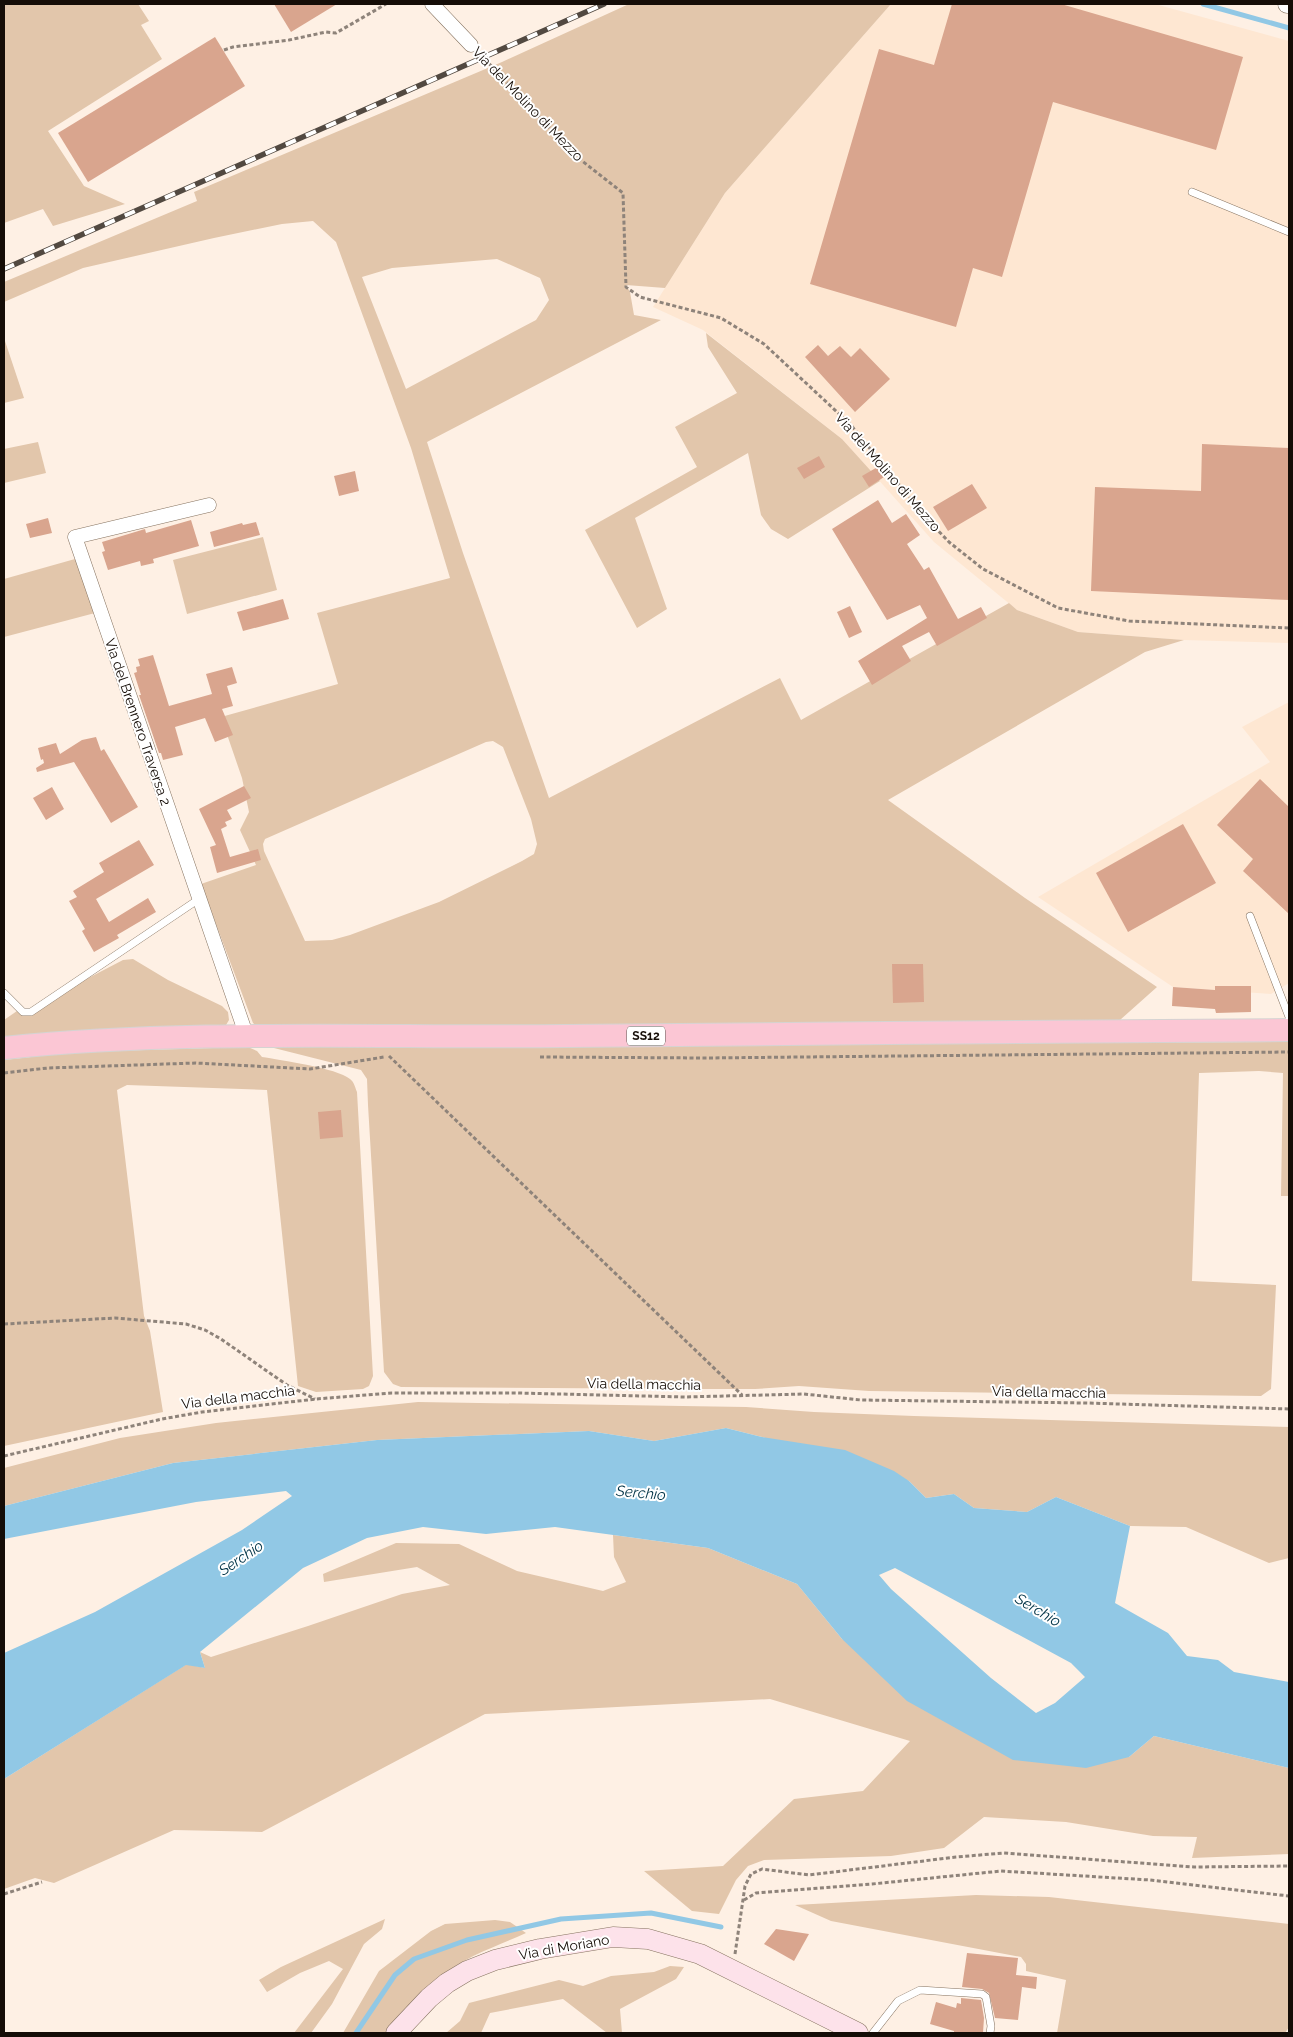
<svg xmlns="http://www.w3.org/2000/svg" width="1293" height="2037" viewBox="0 0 1293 2037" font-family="Raleway,sans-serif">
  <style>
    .built { fill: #fee7d2 }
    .green { fill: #e2c6ab; fill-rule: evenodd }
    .water { fill: #91c8e5; fill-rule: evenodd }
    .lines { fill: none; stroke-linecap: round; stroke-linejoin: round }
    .stream { stroke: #91c8e5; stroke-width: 5 }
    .building { fill: #d9a58e }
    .service-casing { stroke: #867360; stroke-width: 8 }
    .minor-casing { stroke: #867360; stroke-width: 15 }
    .tertiary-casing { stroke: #867360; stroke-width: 19 }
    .secondary-casing { stroke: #867360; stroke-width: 21 }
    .primary-casing { stroke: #d5d3d2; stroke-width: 24 }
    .path { stroke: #8e837a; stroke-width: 3; stroke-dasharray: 4 2.5; stroke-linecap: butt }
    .service { stroke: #fff; stroke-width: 7 }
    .minor { stroke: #fff; stroke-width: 14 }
    .tertiary { stroke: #fff; stroke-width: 18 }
    .secondary { stroke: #fde2ea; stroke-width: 20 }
    .primary { stroke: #fbc6d4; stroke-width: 22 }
    .rail-casing { stroke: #524941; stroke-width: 5.5 }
    .rail { stroke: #fff; stroke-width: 4; stroke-dasharray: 11; stroke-linecap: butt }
    .labels { text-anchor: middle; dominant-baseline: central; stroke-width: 4; stroke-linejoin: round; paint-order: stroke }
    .shield { fill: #fff; stroke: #5b5651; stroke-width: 1 }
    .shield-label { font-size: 12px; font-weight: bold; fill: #150d07 }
    .street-label { font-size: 14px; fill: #150d07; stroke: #fff }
    .water-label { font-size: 15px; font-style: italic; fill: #003346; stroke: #fff }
  </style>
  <rect width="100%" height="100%" fill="#fef0e4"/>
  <g class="built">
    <polygon points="891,4 1155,4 1289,41 1289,643 1184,640 1078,632 1017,610 934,542 842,439 703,330 653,307 725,193"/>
    <polygon points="1289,702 1289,983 1271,994 1173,987 1038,897 1270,762 1242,727"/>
  </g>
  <g class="green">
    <polygon points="4,4 138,4 149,21 141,25 162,59 48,131 84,186 125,204 53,226 43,209 4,223"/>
    <path d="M629,4H891L725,193L665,288L626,285L630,292L634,315L661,320L427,442L463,553L549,798L780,678L801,720L1009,603L1017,610L1078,632L1184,640L1145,652L888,800L1025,898L1157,987L1120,1020L988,1022L259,1028L253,1023L201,884L256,865L240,830L249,812L242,778L221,717L338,684L317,613L450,578L411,448L336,242L313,221L282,224L214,238L83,268L4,302V282L197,201L194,192L502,62ZM497,259L540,278L549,300L536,320L406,389L362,277L392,268ZM493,741L503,747L531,819L537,844L534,854L522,861L439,902L350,935L332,940L305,941L264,851L263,844L265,839L486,742Z"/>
    <polygon points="706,333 842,439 880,481 788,539 771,529 761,515 748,453 635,518 667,609 637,628 585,530 697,467 675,427 737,393 708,347"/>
    <polygon points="4,338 24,398 4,403"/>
    <polygon points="38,442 46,473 4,483 4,449"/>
    <polygon points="263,537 277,590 187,614 173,560"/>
    <polygon points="75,559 95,613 4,637 4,579"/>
    <polygon points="133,959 168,980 222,1006 228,1012 229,1020 226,1025 4,1038 4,1020 17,1011 28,1014 40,1010 75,985 123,960"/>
    <polygon points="1289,1042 1289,1196 1281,1196 1283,1073 1259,1071 1199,1073 1192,1281 1276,1285 1271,1389 1261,1396 869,1391 799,1386 755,1389 697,1389 401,1387 393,1384 384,1372 368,1105 367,1079 361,1070 270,1047"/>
    <path d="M248,1047L257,1051L262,1057C280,1060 337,1068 350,1079C354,1082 355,1087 357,1092L373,1376L369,1386L363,1389L316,1392L298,1386L267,1090L127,1085L117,1090L144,1316L150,1331L163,1412L4,1446V1060L76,1052Z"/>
    <polygon points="418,1402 746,1407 814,1412 914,1416 1289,1427 1289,1558 1269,1563 1186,1527 1130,1526 1056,1497 1027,1512 974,1508 954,1494 926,1498 909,1481 762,1437 726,1428 654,1441 589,1431 377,1440 173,1463 4,1506 4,1468 120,1438 216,1423"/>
    <polygon points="613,1535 708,1548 797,1584 842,1639 1129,1757 1154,1736 1289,1768 1289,1854 1192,1858 1197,1837 1153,1836 1066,1822 984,1817 944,1848 891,1856 764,1860 748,1866 736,1880 719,1914 692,1911 644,1871 723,1866 794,1799 863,1791 910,1741 770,1699 485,1714 262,1832 174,1830 54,1883 35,1878 4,1889 4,1779 187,1664 205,1668 200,1652 211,1657 308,1626 402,1594 450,1585 417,1567 324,1582 323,1574 396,1543 459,1544 517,1571 603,1591 626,1582 614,1557"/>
    <polygon points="976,1895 1049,1897 1289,1924 1289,2027 1285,2033 1057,2033 1066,1980 1026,1971 1026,1964 1021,1957 831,1921 795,1905"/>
    <polygon points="385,1919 382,1929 364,1944 332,2004 311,2033 294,2033 343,1969 329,1961 300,1973 267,1992 259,1980 281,1967"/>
    <path d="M495,1920L510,1922L526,1933C498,1946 465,1956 441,1977C423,1994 406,2015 389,2033H343L379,1971L431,1931L445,1924Z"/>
    <polygon points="670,1966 684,1967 676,1979 620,2009 622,2033 607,2033 563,1999 490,2013 481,2033 446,2033 460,2021 469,2003 559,1980 583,1986 611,1976 654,1972"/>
  </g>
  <path class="water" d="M726,1428L762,1437L845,1450L894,1471L909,1481L926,1498L954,1494L974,1508L1027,1512L1056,1497L1130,1526L1115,1603L1168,1633L1187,1656L1218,1660L1234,1672L1289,1682V1768L1154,1736L1129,1757L1086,1768L1013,1760L907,1701L842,1639L797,1584L708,1548L555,1527L486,1534L423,1527L367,1538L303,1568L200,1652L205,1668L186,1665L4,1779V1653L95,1612L242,1530L292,1496L286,1491L196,1502L4,1539V1506L173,1463L377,1440L589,1431L654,1441ZM895,1568L1071,1663L1085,1677L1055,1703L1036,1713L991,1678L891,1589L879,1575Z"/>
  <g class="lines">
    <g class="stream">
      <polyline points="1203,4 1289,28"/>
      <polyline points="356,2033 395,1975 414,1959 467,1940 561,1919 651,1913 721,1927"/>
    </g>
  </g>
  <g class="building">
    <polygon points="274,4 337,4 291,32"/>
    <polygon points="952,4 1061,4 1243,57 1216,150 1053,102 1002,277 973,268 956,327 810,284 879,49 934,65"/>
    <polygon points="215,37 245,86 88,182 58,133"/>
    <polygon points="818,345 828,356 840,346 851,357 860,348 890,379 855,412 805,357"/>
    <polygon points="1202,444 1289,448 1289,600 1091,591 1095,487 1201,491"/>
    <polygon points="819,456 825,467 804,479 797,468"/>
    <polygon points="881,465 887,475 869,487 862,476"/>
    <polygon points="355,471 359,491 339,496 334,476"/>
    <polygon points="972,484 987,508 948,531 933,507"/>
    <polygon points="878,500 892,523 906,514 920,535 907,544 924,570 929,567 958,619 981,607 987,618 937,646 929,632 902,646 911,661 872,685 858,661 927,618 920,605 887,620 832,529"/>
    <polygon points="48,518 52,533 30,538 26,524"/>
    <polygon points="191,520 199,546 153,559 154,563 141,566 140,561 108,570 102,552 105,551 102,542 145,529 146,533"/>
    <polygon points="256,522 260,535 214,547 210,532 242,523 243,525"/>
    <polygon points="283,599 289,619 243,631 237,612"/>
    <polygon points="850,606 862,632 849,638 837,612"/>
    <polygon points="153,655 169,706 212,694 206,674 232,667 237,683 227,686 233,706 222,709 233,735 215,742 205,718 175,727 183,755 163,760 161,753 159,753 139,695 141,695 134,673 137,672 136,667 140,666 138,659"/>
    <polygon points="96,737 101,751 104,749 138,807 111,823 74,762 37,772 36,768 44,763 43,759 41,760 38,748 56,743 60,754 82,740"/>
    <polygon points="1260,779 1289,807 1289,914 1243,871 1253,859 1217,825"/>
    <polygon points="244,786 251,798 227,810 232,819 225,822 227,826 221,829 230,857 258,849 261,860 217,873 210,847 216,845 199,809"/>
    <polygon points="52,787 64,809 46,820 33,798"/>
    <polygon points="1183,824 1216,883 1128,932 1096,873"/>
    <polygon points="139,840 154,865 96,899 109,922 148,898 156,912 117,935 119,938 94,952 82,931 85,929 69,901 77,897 73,891 104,872 99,863"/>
    <polygon points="892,964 923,964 924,1002 893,1003"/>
    <polygon points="1215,986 1251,986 1251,1012 1216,1013 1215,1009 1172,1006 1173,987 1215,990"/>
    <polygon points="341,1110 343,1137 320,1139 318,1112"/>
    <polygon points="776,1929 809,1934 794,1961 764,1944"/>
    <polygon points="967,1953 1018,1958 1016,1975 1037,1977 1036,1989 1022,1987 1018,2020 995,2018 989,1993 982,1989 962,1987"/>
    <polygon points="961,1998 981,2000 984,2018 983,2033 954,2033 954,2031 930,2024 936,2002 956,2008 957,2003 961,2004"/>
  </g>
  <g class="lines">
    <g class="service-casing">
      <g id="service">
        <polyline points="1192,192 1289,232"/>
        <polyline points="1250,916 1289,1017"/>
        <polyline points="4,993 23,1012 31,1012 199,899"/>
        <polyline points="873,2033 898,2001 920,1990 982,1994 986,1997 991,2026 990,2033"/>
      </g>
    </g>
    <g class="minor-casing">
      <g id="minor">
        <polyline points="432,4 471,45"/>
        <polyline points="209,505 75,537 247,1037"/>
      </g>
    </g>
    <g class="tertiary-casing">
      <polyline id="tertiary" points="1287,4 1289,4"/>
    </g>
    <g class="secondary-casing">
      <polyline id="secondary" points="396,2033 429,1998 447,1983 467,1971 495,1960 540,1949 613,1937 648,1939 700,1954 858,2033"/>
    </g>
    <g class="primary-casing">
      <path id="primary" d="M4,1048C190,1029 379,1038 566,1036C807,1035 1048,1030 1289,1030"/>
    </g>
    <g class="path">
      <polyline points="224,50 233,47 289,40 326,32 336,33 386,4"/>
      <polyline points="480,54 577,157 623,193 626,287 640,297 721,318 764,344 850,424 926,518 949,542 983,569 1058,608 1129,621 1289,628"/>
      <polyline points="389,1056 742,1395"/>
      <polyline points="540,1057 705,1058 1289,1052"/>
      <polyline points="4,1073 48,1068 196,1063 310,1069 384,1057"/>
      <polyline points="4,1324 115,1318 186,1324 205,1330 221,1339 287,1385 315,1399"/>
      <polyline points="4,1456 162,1419 202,1412 316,1399 392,1393 517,1393 685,1397 804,1394 861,1400 1086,1403 1289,1409"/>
      <polyline points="4,1894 42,1882"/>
      <polyline points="744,1900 756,1893 872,1884 1001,1871 1150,1880 1289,1896"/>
      <polyline points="735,1954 745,1886 751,1874 762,1869 809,1875 956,1857 1004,1853 1194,1867 1289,1866"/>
    </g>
    <use href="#service" class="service"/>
    <use href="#minor" class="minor"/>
    <use href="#tertiary" class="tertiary"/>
    <use href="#secondary" class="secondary"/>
    <use href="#primary" class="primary"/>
    <g class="rail-casing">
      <polyline id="rail" points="4,269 604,4"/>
    </g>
    <use href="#rail" class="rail"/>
  </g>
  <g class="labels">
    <rect class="shield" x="627" y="1026.5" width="38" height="19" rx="4"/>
    <g class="shield-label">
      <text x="646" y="1036">SS12</text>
    </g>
    <g class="street-label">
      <text transform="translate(528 104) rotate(46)">Via del Molino di Mezzo</text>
      <text transform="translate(888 472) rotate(49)">Via del Molino di Mezzo</text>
      <text transform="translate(138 722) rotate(71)">Via del Brennero Traversa 2</text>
      <text transform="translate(644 1384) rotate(1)">Via della macchia</text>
      <text transform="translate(1049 1392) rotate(1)">Via della macchia</text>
      <text transform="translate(238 1397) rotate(-7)">Via della macchia</text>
      <text transform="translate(564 1947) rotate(-10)">Via di Moriano</text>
    </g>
    <g class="water-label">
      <text transform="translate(641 1493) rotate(5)">Serchio</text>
      <text transform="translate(241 1558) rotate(-34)">Serchio</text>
      <text transform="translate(1038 1610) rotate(31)">Serchio</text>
    </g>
  </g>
  <rect width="1293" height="2037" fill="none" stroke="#150d07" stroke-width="10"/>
</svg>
